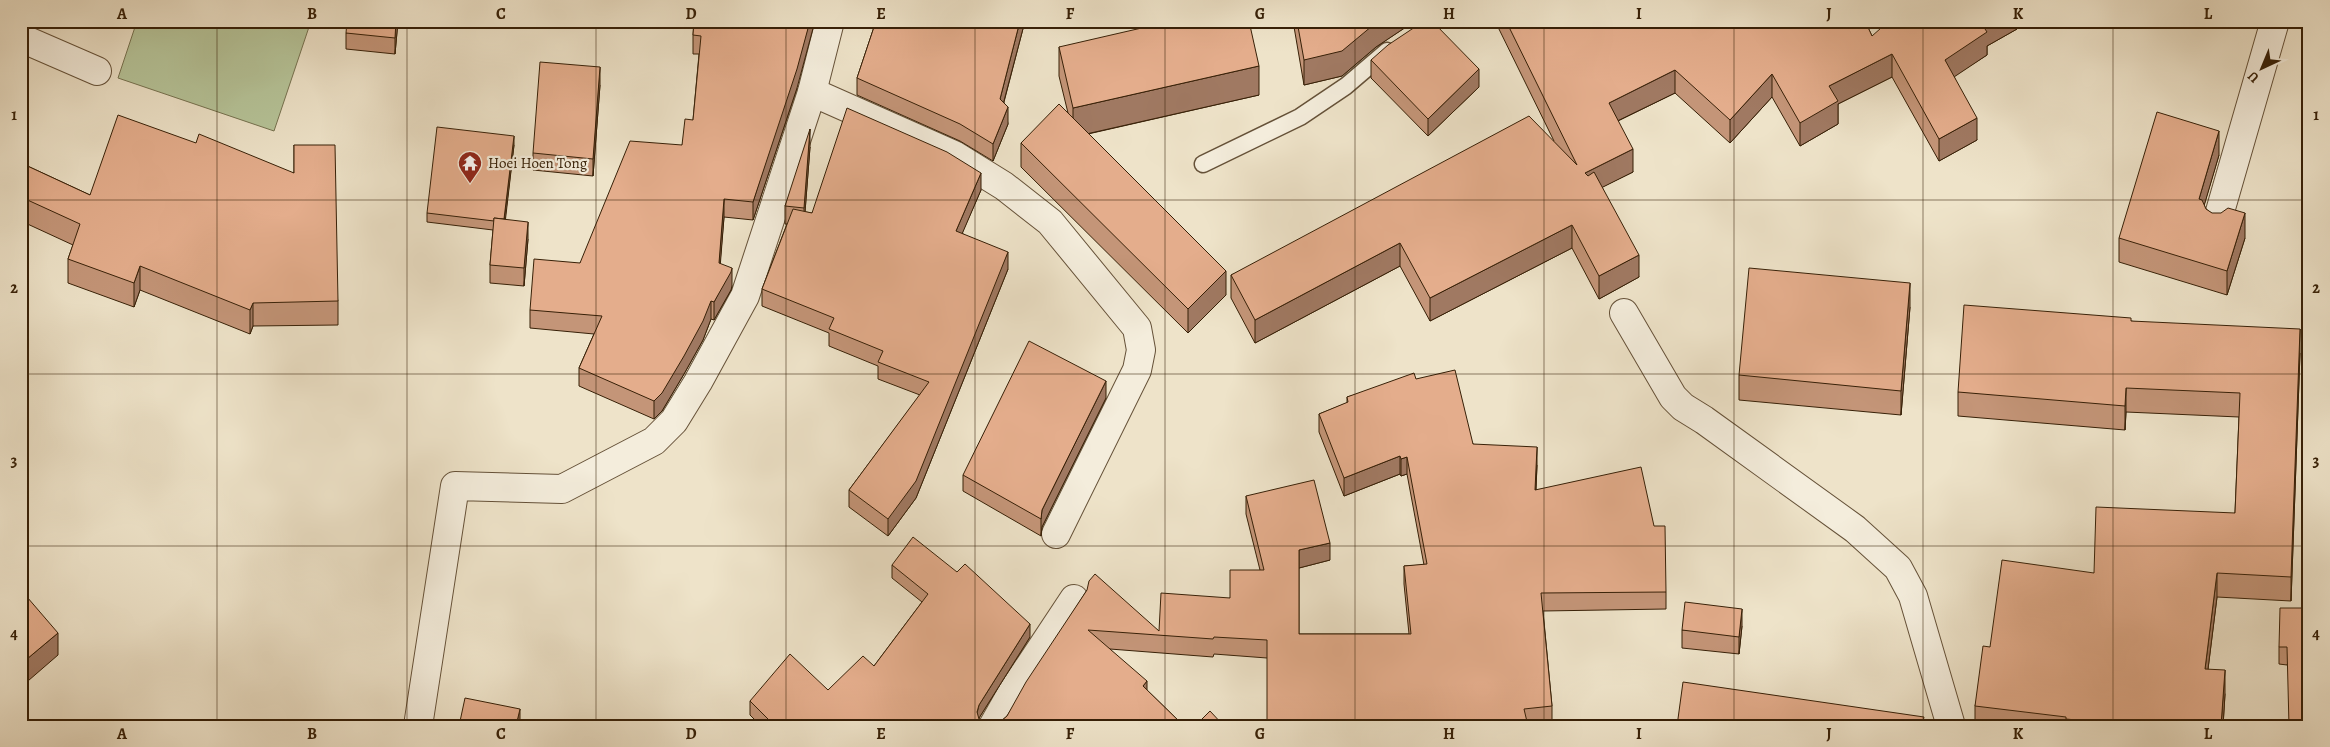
<svg xmlns="http://www.w3.org/2000/svg" width="2330" height="747" viewBox="0 0 2330 747" font-family="Alegreya,serif">
  <style>
    .green { fill: #b6c499; stroke: #767250 }
    .lines { fill: none; stroke-linecap: round; stroke-linejoin: round }
    .lane-casing { stroke: #655138; stroke-width: 19 }
    .street-casing { stroke: #655138; stroke-width: 30 }
    .lane { stroke: #f4eddc; stroke-width: 16 }
    .street { stroke: #f4eddc; stroke-width: 28 }
    .wall { fill: #c49578; stroke: #372007 }
    .shaded-wall { fill: #a07962; stroke: #372007 }
    .building { fill: #e4ad8c; stroke: #372007 }
    .grid { fill: none; stroke: #372007; stroke-width: 1; stroke-opacity: 0.55 }
    .labels { text-anchor: middle; dominant-baseline: central; stroke-width: 4.5; stroke-linejoin: round; paint-order: stroke }
    .poi-label { font-size: 15px; fill: #372007; stroke: #f4eddc; text-anchor: start }
    .neatline { fill: none; stroke: #372007; stroke-width: 2 }
    .grid-label { font-size: 16px; text-anchor: middle; font-weight: bold; fill: #372007 }
  </style>
  <rect width="100%" height="100%" fill="#eee3c9"/>
  <filter id="stains"><feTurbulence type="fractalNoise" baseFrequency=".004" numOctaves="4"/><feColorMatrix values="0 0 0 0 .2 0 0 0 0 .09 0 0 0 0 .02 0 0 0 .5 -.17"/></filter>
  <radialGradient id="worn" r=".72"><stop offset=".6" stop-color="#630" stop-opacity="0"/><stop offset="1" stop-color="#630" stop-opacity=".3"/></radialGradient>
  <polygon class="green" points="137,21 311,21 274,131 118,78"/>
  <g class="lines">
    <g class="lane-casing">
      <polyline id="lane" points="1203,164 1300,117 1346,86 1387,51"/>
    </g>
    <g class="street-casing">
      <g id="street">
        <polyline points="21,38 97,71"/>
        <polyline points="812,92 954,155 1004,186 1050,222 1137,328 1141,350 1137,370 1056,534"/>
        <polyline points="2217,222 2275,21"/>
        <polyline points="1624,313 1673,397 1683,407 1704,420 1855,529 1898,568 1913,596 1951,726"/>
        <polyline points="418,726 455,486 562,489 654,441 674,421 698,382 745,296 812,92 830,21"/>
        <polyline points="993,726 1013,691 1074,599"/>
      </g>
    </g>
    <use href="#lane" class="lane"/>
    <use href="#street" class="street"/>
  </g>
  <g class="wall">
    <polygon points="398,21 395,54 346,49 346,33"/>
    <polygon points="694,21 797,88 753,220 724,217 720,263 732,286 731,290 714,320 711,319 703,340 684,374 662,411 654,419 579,386 579,368 594,334 530,328 530,310 580,263 682,145 693,120 699,54 693,54 693,35"/>
    <polygon points="876,21 1025,21 1004,102 1008,124 993,161 960,141 857,95 857,78"/>
    <polygon points="1293,21 1415,21 1376,47 1342,76 1304,85"/>
    <polygon points="1495,21 1865,21 1872,36 2017,21 2017,29 1987,46 1987,55 1954,76 1977,140 1939,161 1892,77 1838,104 1838,124 1800,146 1772,97 1730,143 1675,93 1618,121 1633,172 1602,187 1639,277 1599,299 1572,248 1430,321 1400,266 1255,343 1231,298 1231,275 1554,141"/>
    <polygon points="1059,47 1259,95 1088,134 1226,295 1188,333 1021,167 1021,143 1068,113 1059,76"/>
    <polygon points="1371,60 1479,87 1428,136 1371,78"/>
    <polygon points="600,85 593,176 533,170 533,153"/>
    <polygon points="294,145 338,301 338,325 253,326 250,334 140,290 134,307 68,283 68,259 73,245 21,221 21,163 90,195 294,173"/>
    <polygon points="514,145 505,219 528,239 524,286 490,283 490,265 493,230 427,222 427,213"/>
    <polygon points="810,147 805,212 812,213 981,190 962,233 1008,269 916,498 888,536 849,507 849,490 920,395 878,379 878,366 829,346 829,333 762,306 762,289 787,224 785,224 785,206"/>
    <polygon points="2219,155 2204,205 2206,209 2245,238 2227,295 2119,262 2119,238"/>
    <polygon points="1910,307 1901,415 1739,400 1739,375"/>
    <polygon points="2131,321 2300,353 2291,601 2217,597 2208,669 2225,694 2223,726 1975,726 1975,706 1990,647 2094,573 2235,513 2239,417 2126,412 2125,430 1958,416 1958,392"/>
    <polygon points="1416,379 1473,444 1537,465 1536,489 1666,592 1666,609 1543,611 1552,706 1552,723 1528,726 1267,658 1214,654 1213,657 1110,649 1147,690 1184,726 992,726 992,724 1000,722 1007,716 1087,590 1159,631 1230,598 1260,570 1246,514 1246,496 1330,560 1299,568 1299,634 1409,634 1404,584 1404,566 1424,565 1407,474 1401,476 1400,474 1344,496 1319,432 1319,414 1347,403 1347,397"/>
    <polygon points="1106,398 1042,527 1041,536 963,491 963,475"/>
    <polygon points="892,565 1030,637 979,718 979,726 761,726 750,715 750,701 828,690 874,666 922,602 892,578"/>
    <polygon points="2309,608 2287,665 2279,664 2279,647"/>
    <polygon points="1742,626 1739,654 1682,648 1682,630"/>
  </g>
  <g class="shaded-wall">
    <polygon points="396,21 398,21 395,54 395,38"/>
    <polygon points="810,21 815,21 797,88 753,220 753,202"/>
    <polygon points="1020,21 1025,21 1000,116 1000,99"/>
    <polygon points="1378,21 1415,21 1376,47 1342,76 1304,85 1304,60"/>
    <polygon points="1991,21 2017,21 2017,29 1987,46 1987,55 1945,83 1945,60 1983,26"/>
    <polygon points="1892,54 1892,77 1838,104 1838,124 1800,146 1800,123 1829,86"/>
    <polygon points="1259,66 1259,95 1073,137 1073,108"/>
    <polygon points="600,67 600,85 593,176 593,159"/>
    <polygon points="1479,69 1479,87 1428,136 1428,119"/>
    <polygon points="1675,70 1675,93 1609,125 1609,103"/>
    <polygon points="1772,74 1772,97 1730,143 1730,120"/>
    <polygon points="1008,107 1008,124 993,161 993,144"/>
    <polygon points="1977,118 1977,140 1939,161 1939,139"/>
    <polygon points="810,129 810,147 804,225 804,208"/>
    <polygon points="2219,131 2219,155 2199,223 2199,199"/>
    <polygon points="514,136 514,145 504,232 504,222"/>
    <polygon points="1633,149 1633,172 1585,196 1585,173"/>
    <polygon points="981,173 981,190 956,248 956,231"/>
    <polygon points="724,199 724,217 719,281 719,263"/>
    <polygon points="2245,213 2245,238 2227,295 2227,271"/>
    <polygon points="528,222 528,239 524,286 524,268"/>
    <polygon points="1572,225 1572,248 1430,321 1430,298"/>
    <polygon points="1400,243 1400,266 1255,343 1255,320"/>
    <polygon points="1008,252 1008,269 916,498 888,536 888,519"/>
    <polygon points="1639,255 1639,277 1599,299 1599,276"/>
    <polygon points="140,266 140,290 134,307 134,283"/>
    <polygon points="732,268 732,286 731,290 714,320 714,302"/>
    <polygon points="1226,271 1226,295 1188,333 1188,309"/>
    <polygon points="1910,283 1910,307 1901,415 1901,391"/>
    <polygon points="711,301 711,319 703,340 684,374 662,411 654,419 654,401"/>
    <polygon points="253,303 253,326 250,334 250,310"/>
    <polygon points="2300,329 2300,353 2291,601 2291,577"/>
    <polygon points="1106,381 1106,398 1042,527 1041,536 1041,519 1042,510"/>
    <polygon points="2126,388 2126,412 2125,430 2125,406"/>
    <polygon points="1537,447 1537,465 1535,507 1535,490"/>
    <polygon points="1400,456 1400,474 1344,496 1344,478"/>
    <polygon points="1407,457 1407,474 1401,476 1401,459"/>
    <polygon points="1330,543 1330,560 1299,568 1299,550"/>
    <polygon points="2217,573 2217,597 2205,693 2205,669"/>
    <polygon points="1742,609 1742,626 1739,654 1739,637"/>
    <polygon points="1030,624 1030,637 979,718 979,726 974,726 979,705"/>
    <polygon points="58,633 58,655 21,687 21,664"/>
    <polygon points="2225,670 2225,694 2223,726 2221,726"/>
    <polygon points="1147,681 1147,699 1143,686"/>
    <polygon points="520,709 520,726 516,726"/>
  </g>
  <g class="building">
    <polygon points="347,21 396,21 395,38 346,33"/>
    <polygon points="694,21 810,21 797,69 753,202 724,199 719,263 732,268 731,272 714,302 711,301 703,321 684,356 662,393 654,401 579,368 602,316 530,310 534,259 580,263 630,141 682,145 685,119 693,120 701,36 693,35"/>
    <polygon points="876,21 1020,21 1000,99 1008,107 993,144 960,124 857,78"/>
    <polygon points="1172,21 1249,21 1259,66 1073,108 1059,47"/>
    <polygon points="1297,21 1378,21 1342,51 1304,60"/>
    <polygon points="1424,21 1432,21 1479,69 1428,119 1371,60 1388,45"/>
    <polygon points="1506,21 1865,21 1872,36 1889,21 1991,21 1983,26 1987,32 1945,60 1977,118 1939,139 1892,54 1829,86 1838,101 1800,123 1772,74 1730,120 1675,70 1609,103 1633,149 1585,173 1588,176 1594,172 1639,255 1599,276 1572,225 1430,298 1400,243 1255,320 1231,275 1529,116 1577,165"/>
    <polygon points="540,62 600,67 593,159 533,153"/>
    <polygon points="1059,104 1226,271 1188,309 1021,143"/>
    <polygon points="847,108 947,152 981,173 956,231 1008,252 916,481 888,519 849,490 929,382 878,362 883,351 829,329 834,318 762,289 793,209 812,213"/>
    <polygon points="2157,112 2219,131 2199,199 2202,200 2206,209 2212,213 2221,213 2228,208 2245,213 2227,271 2119,238"/>
    <polygon points="118,115 196,143 199,134 294,173 294,145 335,145 338,301 253,303 250,310 140,266 134,283 68,259 80,224 21,197 21,163 90,195"/>
    <polygon points="437,127 514,136 504,219 494,218 494,221 427,213"/>
    <polygon points="810,129 804,208 785,206"/>
    <polygon points="494,218 528,222 524,268 490,265"/>
    <polygon points="1749,268 1910,283 1901,391 1739,375"/>
    <polygon points="1964,305 2131,318 2131,321 2300,329 2291,577 2217,573 2205,669 2225,670 2221,726 2137,726 2066,719 2066,717 1975,706 1983,646 1990,647 2002,560 2094,573 2096,507 2235,513 2240,393 2126,388 2125,406 1958,392"/>
    <polygon points="1029,341 1106,381 1042,510 1041,519 963,475"/>
    <polygon points="1455,370 1473,444 1537,447 1535,490 1641,467 1654,526 1665,526 1666,592 1541,593 1552,706 1524,709 1528,726 1267,726 1267,640 1214,637 1213,639 1088,630 1147,681 1143,686 1184,726 994,726 992,724 1000,722 1007,716 1026,682 1087,590 1089,581 1095,574 1159,631 1161,593 1230,598 1230,570 1264,570 1246,496 1314,480 1330,543 1299,550 1299,634 1411,634 1404,566 1427,564 1407,457 1401,459 1400,456 1344,478 1319,414 1348,402 1347,397 1414,373 1416,379"/>
    <polygon points="913,537 957,572 965,564 1030,624 979,705 977,712 979,719 974,726 765,726 770,721 750,701 790,654 828,690 863,656 874,666 928,594 892,565"/>
    <polygon points="21,590 58,633 21,664"/>
    <polygon points="1685,602 1742,609 1739,637 1682,630"/>
    <polygon points="2280,608 2309,608 2309,726 2289,726 2287,647 2279,647"/>
    <polygon points="1683,682 1924,717 1922,726 1677,726"/>
    <polygon points="465,698 520,709 516,726 459,726"/>
    <polygon points="1210,711 1224,726 1195,726"/>
  </g>
  <path class="grid" d="M217,21V726M407,21V726M596,21V726M786,21V726M975,21V726M1165,21V726M1355,21V726M1544,21V726M1734,21V726M1923,21V726M2113,21V726M21,200H2309M21,374H2309M21,546H2309"/>
  <defs>
    <g id="temple-pin" transform="scale(1.25)"><path d="M0 17L-7.5 6A9.5 9.5 0 1 1 7.5 6Z" fill="#8f2418" stroke="#f4eddc"/><path d="M0-6L5-2H3V0L6.5 2.5H4V6H1.5V3h-3V6H-4V2.5H-6.5L-3 0V-2H-5Z" fill="#fff"/></g>
  </defs>
  <g fill-rule="evenodd">
    <use href="#temple-pin" x="470" y="163"/>
  </g>
  <g class="labels">
    <g class="poi-label">
      <text x="488" y="163">Hoei Hoen Tong</text>
    </g>
  </g>
  <rect width="2330" height="747" fill="none" stroke="#eee3c9" stroke-width="55"/>
  <g transform="translate(2262 68) rotate(224)" stroke="#f4eddc" stroke-width="4" paint-order="stroke">
  <path d="M0-4L9 19L0 12L-9 19Z" fill="#372007"/>
  <text y="-8" font-size="14" font-weight="bold" text-anchor="middle" fill="#372007">U</text>
  </g>
  <rect x="28" y="28" width="2274" height="692" class="neatline"/>
  <g class="grid-label">
    <text x="122" y="19">A</text>
    <text x="312" y="19">B</text>
    <text x="501" y="19">C</text>
    <text x="691" y="19">D</text>
    <text x="881" y="19">E</text>
    <text x="1070" y="19">F</text>
    <text x="1260" y="19">G</text>
    <text x="1449" y="19">H</text>
    <text x="1639" y="19">I</text>
    <text x="1829" y="19">J</text>
    <text x="2018" y="19">K</text>
    <text x="2208" y="19">L</text>
    <text x="14" y="120">1</text>
    <text x="2316" y="120">1</text>
    <text x="14" y="293">2</text>
    <text x="2316" y="293">2</text>
    <text x="14" y="466">3</text>
    <text x="2316" y="466">3</text>
    <text x="14" y="639">4</text>
    <text x="2316" y="639">4</text>
    <text x="122" y="739">A</text>
    <text x="312" y="739">B</text>
    <text x="501" y="739">C</text>
    <text x="691" y="739">D</text>
    <text x="881" y="739">E</text>
    <text x="1070" y="739">F</text>
    <text x="1260" y="739">G</text>
    <text x="1449" y="739">H</text>
    <text x="1639" y="739">I</text>
    <text x="1829" y="739">J</text>
    <text x="2018" y="739">K</text>
    <text x="2208" y="739">L</text>
  </g>
  <rect width="100%" height="100%" filter="url(#stains)"/>
  <rect width="100%" height="100%" fill="url(#worn)"/>
</svg>
